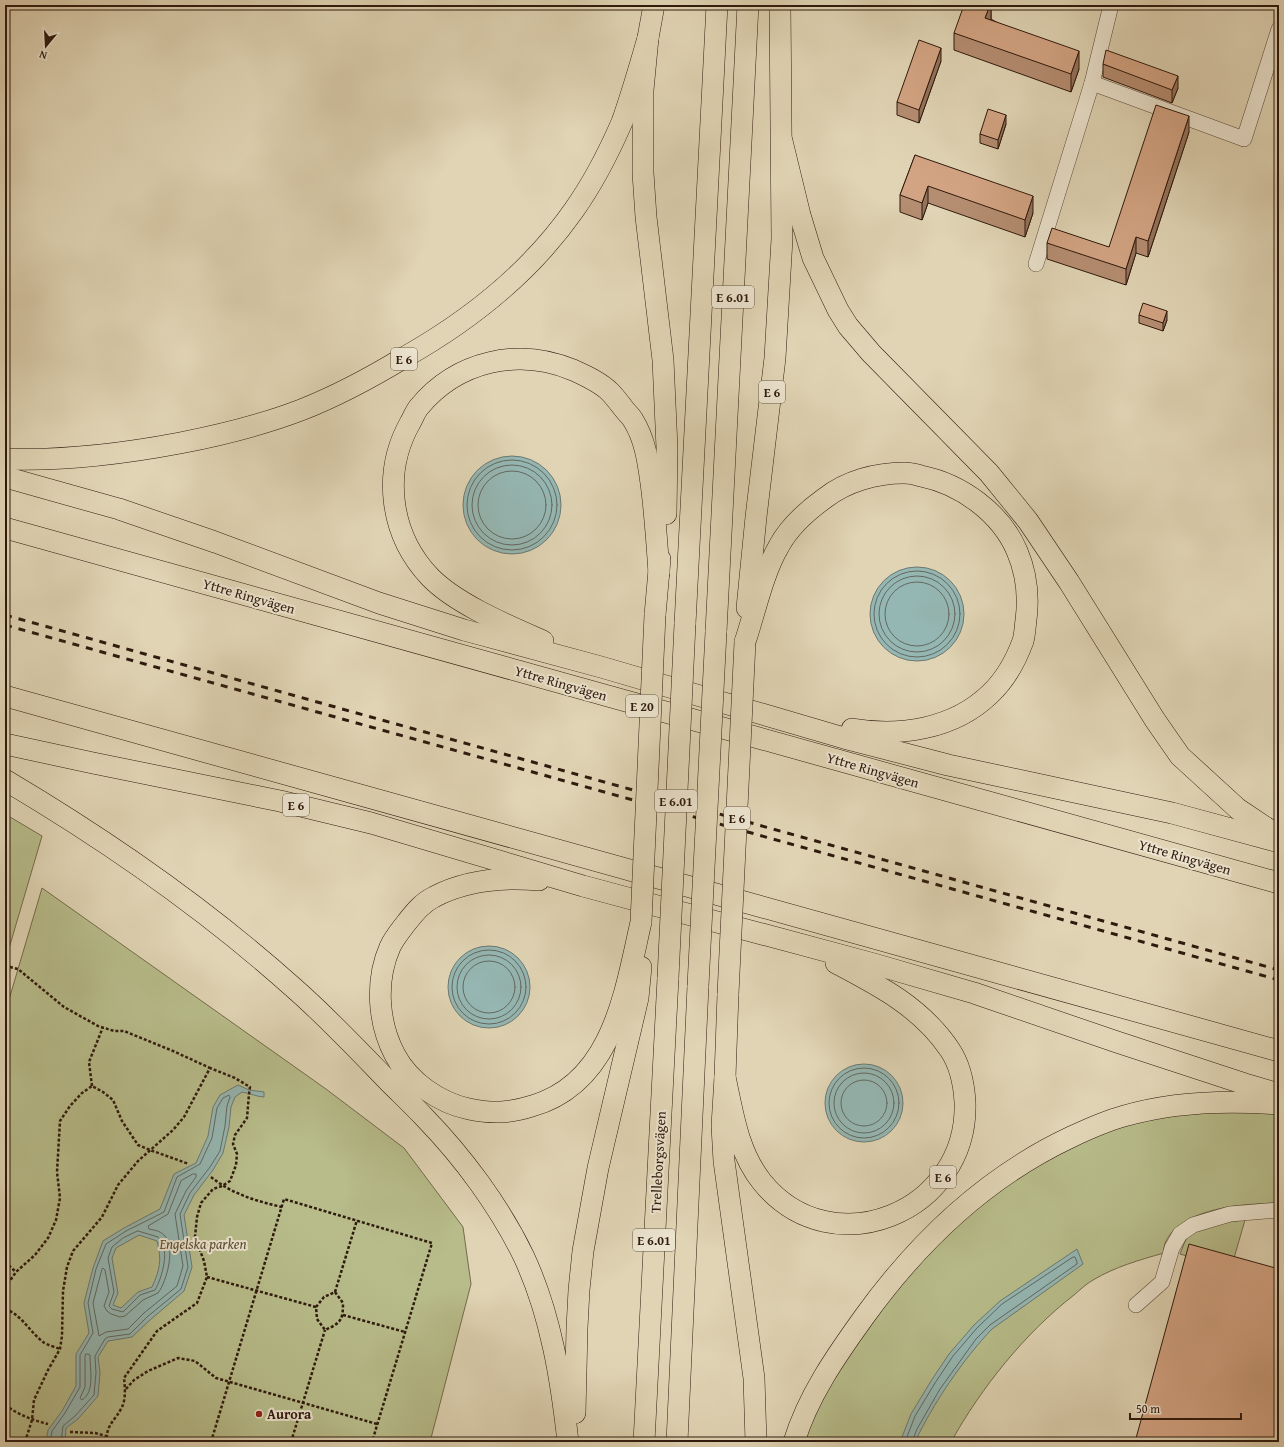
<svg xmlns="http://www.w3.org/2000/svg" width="1284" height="1447" viewBox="0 0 1284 1447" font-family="'Gentium Book Plus',serif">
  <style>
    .green { fill: #b7bc8a; stroke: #736b4c }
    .water { fill: #95b7b3; stroke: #6c7871; fill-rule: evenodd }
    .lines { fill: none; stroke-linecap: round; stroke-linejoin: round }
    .shore { stroke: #626860; stroke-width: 1 }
    .minor-casing { stroke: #5b4838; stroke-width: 16 }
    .highway-casing { stroke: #2f1a0e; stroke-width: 22 }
    .path { stroke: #2f1a0e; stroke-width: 2.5; stroke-dasharray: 3 2; stroke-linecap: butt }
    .minor { stroke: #ebe3ce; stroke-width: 15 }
    .highway { stroke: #e0d4b4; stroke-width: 21 }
    .rail { stroke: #2f1a0e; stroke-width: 3; stroke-dasharray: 7 7; stroke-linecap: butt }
    .highway-bridge-casing { stroke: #2f1a0e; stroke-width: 22; stroke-linecap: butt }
    .highway-bridge { stroke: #e0d4b4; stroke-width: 21 }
    .wall { fill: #b58d71; stroke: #2f1a0e }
    .shaded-wall { fill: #94735c; stroke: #2f1a0e }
    .building { fill: #d3a483; stroke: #2f1a0e }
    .poi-dot { fill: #8f2418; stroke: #ebe3ce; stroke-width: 1.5 }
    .labels { text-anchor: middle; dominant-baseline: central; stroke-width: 4; stroke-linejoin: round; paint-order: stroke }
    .shield { fill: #ebe3ce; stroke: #675648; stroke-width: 1 }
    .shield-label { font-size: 13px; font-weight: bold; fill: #2f1a0e }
    .street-label { font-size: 14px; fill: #2f1a0e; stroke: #ebe3ce }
    .park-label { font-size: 14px; font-style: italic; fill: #584b33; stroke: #ebe3ce }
    .poi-label { font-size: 14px; font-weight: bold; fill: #2f1a0e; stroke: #ebe3ce; text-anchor: start }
  </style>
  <rect width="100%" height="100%" fill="#e0d4b4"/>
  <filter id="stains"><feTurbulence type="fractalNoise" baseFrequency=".005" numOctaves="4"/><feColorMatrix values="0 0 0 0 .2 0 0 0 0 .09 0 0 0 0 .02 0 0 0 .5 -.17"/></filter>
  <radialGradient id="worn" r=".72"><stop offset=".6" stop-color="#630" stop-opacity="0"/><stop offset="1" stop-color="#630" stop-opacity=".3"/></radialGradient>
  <g class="green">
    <polygon points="5,814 42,836 5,962"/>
    <polygon points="42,888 326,1089 404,1148 463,1227 471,1284 430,1442 5,1442 5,1013"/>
    <path d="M1190,1110H1279V1203C1246,1204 1198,1206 1173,1231C1167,1238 1163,1244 1164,1253C1139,1260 1115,1267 1093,1280C1086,1284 1080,1290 1074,1295C1025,1333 981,1388 951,1442H803L821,1403L854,1342L932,1245L1007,1182L1112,1127Z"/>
    <path d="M1245,1220L1232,1265L1203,1261L1180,1254C1183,1247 1185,1239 1190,1234C1201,1225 1230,1221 1245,1220Z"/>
  </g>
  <g class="water">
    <circle cx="512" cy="505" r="49"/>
    <circle cx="917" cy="614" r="47"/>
    <circle cx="489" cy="987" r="41"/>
    <circle cx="864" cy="1103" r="39"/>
    <path d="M238,1085L249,1090L264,1092V1097C258,1097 249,1093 242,1092L235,1097L231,1107L229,1127L223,1153L213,1170L194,1195L184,1215L192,1267L184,1291L150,1320L132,1337L108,1341L98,1357L100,1373L98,1396L78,1419L66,1428L65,1442H46L48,1430L62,1411L76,1386V1354L89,1333L84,1303L93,1268L103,1241L124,1228L160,1209L174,1174L196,1163L208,1136L213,1107L220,1095ZM139,1235L157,1241C162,1260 160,1269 152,1287L138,1292L121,1308L113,1305L118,1293L112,1258L116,1248Z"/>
    <path d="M1077,1249L1083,1264L992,1329C964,1358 932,1405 915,1442H900L911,1414L931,1381L949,1354L974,1325L1000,1301Z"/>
  </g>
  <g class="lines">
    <g class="shore">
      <circle cx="512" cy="505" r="45"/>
      <circle cx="512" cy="505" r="40"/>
      <circle cx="512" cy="505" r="34"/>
      <circle cx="917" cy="614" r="43"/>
      <circle cx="917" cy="614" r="38"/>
      <circle cx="917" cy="614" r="32"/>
      <circle cx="489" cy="987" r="37"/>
      <circle cx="489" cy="987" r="32"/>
      <circle cx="489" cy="987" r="26"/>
      <circle cx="864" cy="1103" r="35"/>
      <circle cx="864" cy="1103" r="30"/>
      <circle cx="864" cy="1103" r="23"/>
      <path d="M193,1174H196V1177L186,1191L175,1214L183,1266L177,1286L144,1313L128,1329L106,1332L99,1336L93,1303L102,1269L103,1268L105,1270L109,1292L104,1306L107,1311L111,1314L120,1317L125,1316L143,1300L158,1293C167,1281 176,1247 164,1235C160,1231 154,1230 149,1229L148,1226L168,1214L181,1181Z"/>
      <path d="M138,1231L158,1237C171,1248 162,1278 155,1290L140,1295L123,1312L112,1309L109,1306L114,1292L108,1258L112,1247L123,1238Z"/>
      <path d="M86,1354H88L90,1355C90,1370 95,1392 82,1400L80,1398L85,1387V1357Z"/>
      <polyline points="50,1442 52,1431 65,1413 80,1387 80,1355 93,1333 88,1303 96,1269 106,1244 126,1231 164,1212 177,1177 200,1164 212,1138 217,1108 223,1098 229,1095 230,1097 227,1106 225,1126 220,1151 210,1167 190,1193 180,1214 188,1267 181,1289 147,1317 130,1334 108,1337 105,1339 95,1356 96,1373 94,1395 75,1416 63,1426 61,1442"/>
      <polyline points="905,1442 915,1416 935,1383 953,1356 977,1328 1002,1304 1073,1257 1075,1257 1077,1262 1077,1264 990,1325 976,1339 940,1389 917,1429 912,1442"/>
    </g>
    <g class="minor-casing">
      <g id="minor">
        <polyline points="1092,83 1111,5"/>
        <polyline points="1036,264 1092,83 1244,139 1279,29"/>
        <polyline points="1136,1305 1162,1282 1172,1248 1180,1234 1193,1225 1230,1214 1279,1210"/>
      </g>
    </g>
    <g class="highway-casing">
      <g id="highway">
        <polyline points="654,5 648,38 643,90 643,173 646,217 663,360 667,448 666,514"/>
        <polyline points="782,141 800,215 813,258 838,310 848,326 871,353 989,473 1028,521 1069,582 1155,720 1180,756 1238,809 1277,835"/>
        <path d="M5,459C64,461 122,454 180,443C221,435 262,425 301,410C337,396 372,377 405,357C472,319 530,273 574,210C593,183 609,152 622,122C632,94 640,66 648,38"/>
        <polyline points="5,477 119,509 215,542 379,603 464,630 601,667 844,738 948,765 1172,813 1279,842"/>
        <polyline points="5,528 1279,883"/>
        <polyline points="747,608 756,517 775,358 782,239 780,5"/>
        <polyline points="655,615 660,559"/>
        <polyline points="685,624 717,5"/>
        <polyline points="716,632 748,5"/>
        <path d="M543,641C509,626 456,604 430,577C390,535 382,473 410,423C413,418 415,412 419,407C457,361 518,347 573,370C586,376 600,382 610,392C615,397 620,404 624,409C627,413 631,416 633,420C645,439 648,461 651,483C655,513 657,543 659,573"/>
        <path d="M745,642C755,612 763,573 779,546C789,527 807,511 825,498C847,481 876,473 904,473C909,473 915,474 921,476C961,484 1001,513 1017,551C1026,572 1029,597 1026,620C1025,627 1025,634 1023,641C1016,660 1005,680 990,694C954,729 900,737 852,729"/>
        <polyline points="5,696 1279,1051"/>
        <polyline points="5,744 93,763 280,801 371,823 583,886 874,964 974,993 1117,1042 1245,1084 1279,1094"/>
        <path d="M5,780C108,841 206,909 295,989C328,1018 358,1050 389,1082C401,1094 413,1105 424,1117C463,1157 500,1207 524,1257C551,1315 561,1379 568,1442"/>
        <path d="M539,880C503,877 466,880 434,897C422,903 415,912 407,922C401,930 394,938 390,947C375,981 378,1023 395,1055C409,1082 440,1103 469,1109C493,1114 510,1113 532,1106C613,1083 625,992 641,922"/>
        <polyline points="728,994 725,1077 722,1126 724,1161 754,1378 756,1442"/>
        <path d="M725,1077C733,1114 738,1152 762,1182C832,1268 969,1212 965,1102C964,1085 960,1065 950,1050C922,1008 880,986 836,963"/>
        <polyline points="575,1413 577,1328 579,1290 583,1251 598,1168 638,998 641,967"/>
        <polyline points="644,1442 668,978"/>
        <polyline points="677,1442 698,986"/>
        <path d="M794,1442C808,1396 836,1356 864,1317C918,1242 986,1177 1071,1137C1088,1129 1106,1121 1124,1116C1175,1101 1227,1100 1279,1104"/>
      </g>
    </g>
    <g class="path">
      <polyline points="5,961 10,967 5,983"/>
      <polyline points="10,967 18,969 64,1007 98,1026 114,1031 124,1031 173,1051 210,1068"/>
      <polyline points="92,1086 89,1062 103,1027"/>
      <path d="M211,1177C232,1194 256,1201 282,1207"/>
      <polyline points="5,1262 16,1272"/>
      <polyline points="207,1277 316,1307"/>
      <polyline points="5,1288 16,1272 35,1255 48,1238 56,1220 60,1198 57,1172 60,1121 70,1106 82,1093 92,1086 103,1092 113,1100 122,1121 138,1145 150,1150 189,1164"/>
      <path d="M335,1292L343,1303C343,1320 341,1323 325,1330L317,1319L316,1307L324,1297Z"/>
      <polyline points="335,1292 357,1220"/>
      <path d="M5,1309C22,1315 29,1331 43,1342C47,1345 55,1347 60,1349"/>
      <polyline points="5,1314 5,1326"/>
      <polyline points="343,1315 405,1332"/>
      <polyline points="126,1389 134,1380 148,1371 178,1358 195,1361 216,1378 377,1424"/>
      <path d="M5,1405C19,1415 32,1420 48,1424"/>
      <polyline points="70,1432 95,1433 106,1436"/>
      <path d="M25,1442L32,1420L34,1400L48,1370L60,1349L62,1336L63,1291L67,1267L73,1251L102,1217L118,1185L138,1161L173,1130L184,1117L210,1068L235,1078L250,1087L249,1094L247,1118L235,1135L233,1144L237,1154L236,1165L230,1181L222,1186L213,1189L201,1203L197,1217L195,1237L204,1261L207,1277L197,1303L157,1331L124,1378C125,1387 126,1399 122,1407C116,1420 105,1425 107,1442"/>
      <polyline points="211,1442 284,1199 432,1243 372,1442"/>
      <polyline points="291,1442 325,1330"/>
    </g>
    <use href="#minor" class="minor"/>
    <use href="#highway" class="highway"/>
    <g class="rail">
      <polyline points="5,615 1279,970"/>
      <polyline points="5,625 1279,980"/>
    </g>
    <g class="highway-bridge-casing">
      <g id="highway-bridge">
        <polyline points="641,922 655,615"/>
        <polyline points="668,978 685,624"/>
        <polyline points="698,986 716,632"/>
        <polyline points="728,994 745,642"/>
      </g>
    </g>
    <use href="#highway-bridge" class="highway-bridge"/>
  </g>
  <g class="wall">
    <polygon points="991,5 991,19 1079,69 1071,92 954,50 954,33"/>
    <polygon points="941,61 919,123 897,115 897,102"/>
    <polygon points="1103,64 1178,88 1172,103 1103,77"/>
    <polygon points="1006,124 998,149 980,143 980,134"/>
    <polygon points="1189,132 1148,257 1136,253 1126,285 1047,259 1047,243 1109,247"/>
    <polygon points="915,155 1033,213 1025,237 928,203 922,220 900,212 900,195"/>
    <polygon points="1139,315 1167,320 1163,331 1139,323"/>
  </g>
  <g class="shaded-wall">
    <polygon points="990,5 991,5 991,21 985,18"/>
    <polygon points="941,48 941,61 919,123 919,110"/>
    <polygon points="1079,51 1079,69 1071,92 1071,74"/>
    <polygon points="1178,76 1178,88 1172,103 1172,90"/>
    <polygon points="1006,115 1006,124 998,149 998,140"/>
    <polygon points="1189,116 1189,132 1148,257 1148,241"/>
    <polygon points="928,186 928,203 922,220 922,203"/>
    <polygon points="1033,196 1033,213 1025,237 1025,220"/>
    <polygon points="1136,237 1136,253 1126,285 1126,269"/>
    <polygon points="1167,311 1167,320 1163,331 1163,323"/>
    <polygon points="1279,1427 1279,1439 1278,1442 1275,1442"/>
  </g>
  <g class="building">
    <polygon points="964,5 990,5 985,18 1079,51 1071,74 954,33"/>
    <polygon points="919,40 941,48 919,110 897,102"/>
    <polygon points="1106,50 1178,76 1172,90 1103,64"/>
    <polygon points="1156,105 1189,116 1148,241 1136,237 1126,269 1047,243 1052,228 1109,247"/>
    <polygon points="988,109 1006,115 998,140 980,134"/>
    <polygon points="915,155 1033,196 1025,220 928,186 922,203 900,195"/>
    <polygon points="1143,303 1167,311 1163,323 1139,315"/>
    <polygon points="1189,1244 1279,1269 1279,1427 1275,1442 1135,1442"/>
  </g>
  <circle class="poi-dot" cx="259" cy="1414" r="4"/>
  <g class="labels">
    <g class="shield">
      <rect x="712" y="286" width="42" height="22" rx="3"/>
      <rect x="391" y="348" width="26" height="22" rx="3"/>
      <rect x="759" y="381" width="26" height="22" rx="3"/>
      <rect x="626" y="695" width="32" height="22" rx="3"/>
      <rect x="655" y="790" width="42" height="22" rx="3"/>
      <rect x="283" y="794" width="26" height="22" rx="3"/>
      <rect x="724" y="807" width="26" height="22" rx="3"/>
      <rect x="930" y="1166" width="26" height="22" rx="3"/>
      <rect x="633" y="1229" width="42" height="22" rx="3"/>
    </g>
    <g class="shield-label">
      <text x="733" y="297">E 6.01</text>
      <text x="404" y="359">E 6</text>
      <text x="772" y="392">E 6</text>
      <text x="642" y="706">E 20</text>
      <text x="676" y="801">E 6.01</text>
      <text x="296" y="805">E 6</text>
      <text x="737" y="818">E 6</text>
      <text x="943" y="1177">E 6</text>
      <text x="654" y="1240">E 6.01</text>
    </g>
    <g class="street-label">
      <text transform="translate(249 596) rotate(16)">Yttre Ringvägen</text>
      <text transform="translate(561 683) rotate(16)">Yttre Ringvägen</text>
      <text transform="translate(873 770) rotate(16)">Yttre Ringvägen</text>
      <text transform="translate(1185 857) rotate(16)">Yttre Ringvägen</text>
      <text transform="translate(658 1162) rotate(-87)">Trelleborgsvägen</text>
    </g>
    <g class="park-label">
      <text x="203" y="1244">Engelska parken</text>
    </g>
    <g class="poi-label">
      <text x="267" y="1414">Aurora</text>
    </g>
  </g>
  <rect width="1284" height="1447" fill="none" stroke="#e0d4b4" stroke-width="20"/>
  <rect x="6" y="6" width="1272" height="1435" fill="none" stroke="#2f1a0e" stroke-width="2"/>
  <rect x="10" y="10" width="1264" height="1427" fill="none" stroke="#2f1a0e"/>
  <g transform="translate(46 46) rotate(198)" stroke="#ebe3ce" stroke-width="3" paint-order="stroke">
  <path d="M0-3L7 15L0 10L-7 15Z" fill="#2f1a0e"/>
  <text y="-6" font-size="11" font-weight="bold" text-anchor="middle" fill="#2f1a0e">N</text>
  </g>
  <path d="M1130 1413v6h111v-6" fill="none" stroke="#2f1a0e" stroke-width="2"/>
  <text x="1136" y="1413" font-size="12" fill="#2f1a0e" stroke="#ebe3ce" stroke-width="3" paint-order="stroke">50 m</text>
  <rect width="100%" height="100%" filter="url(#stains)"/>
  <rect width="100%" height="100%" fill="url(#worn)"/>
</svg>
